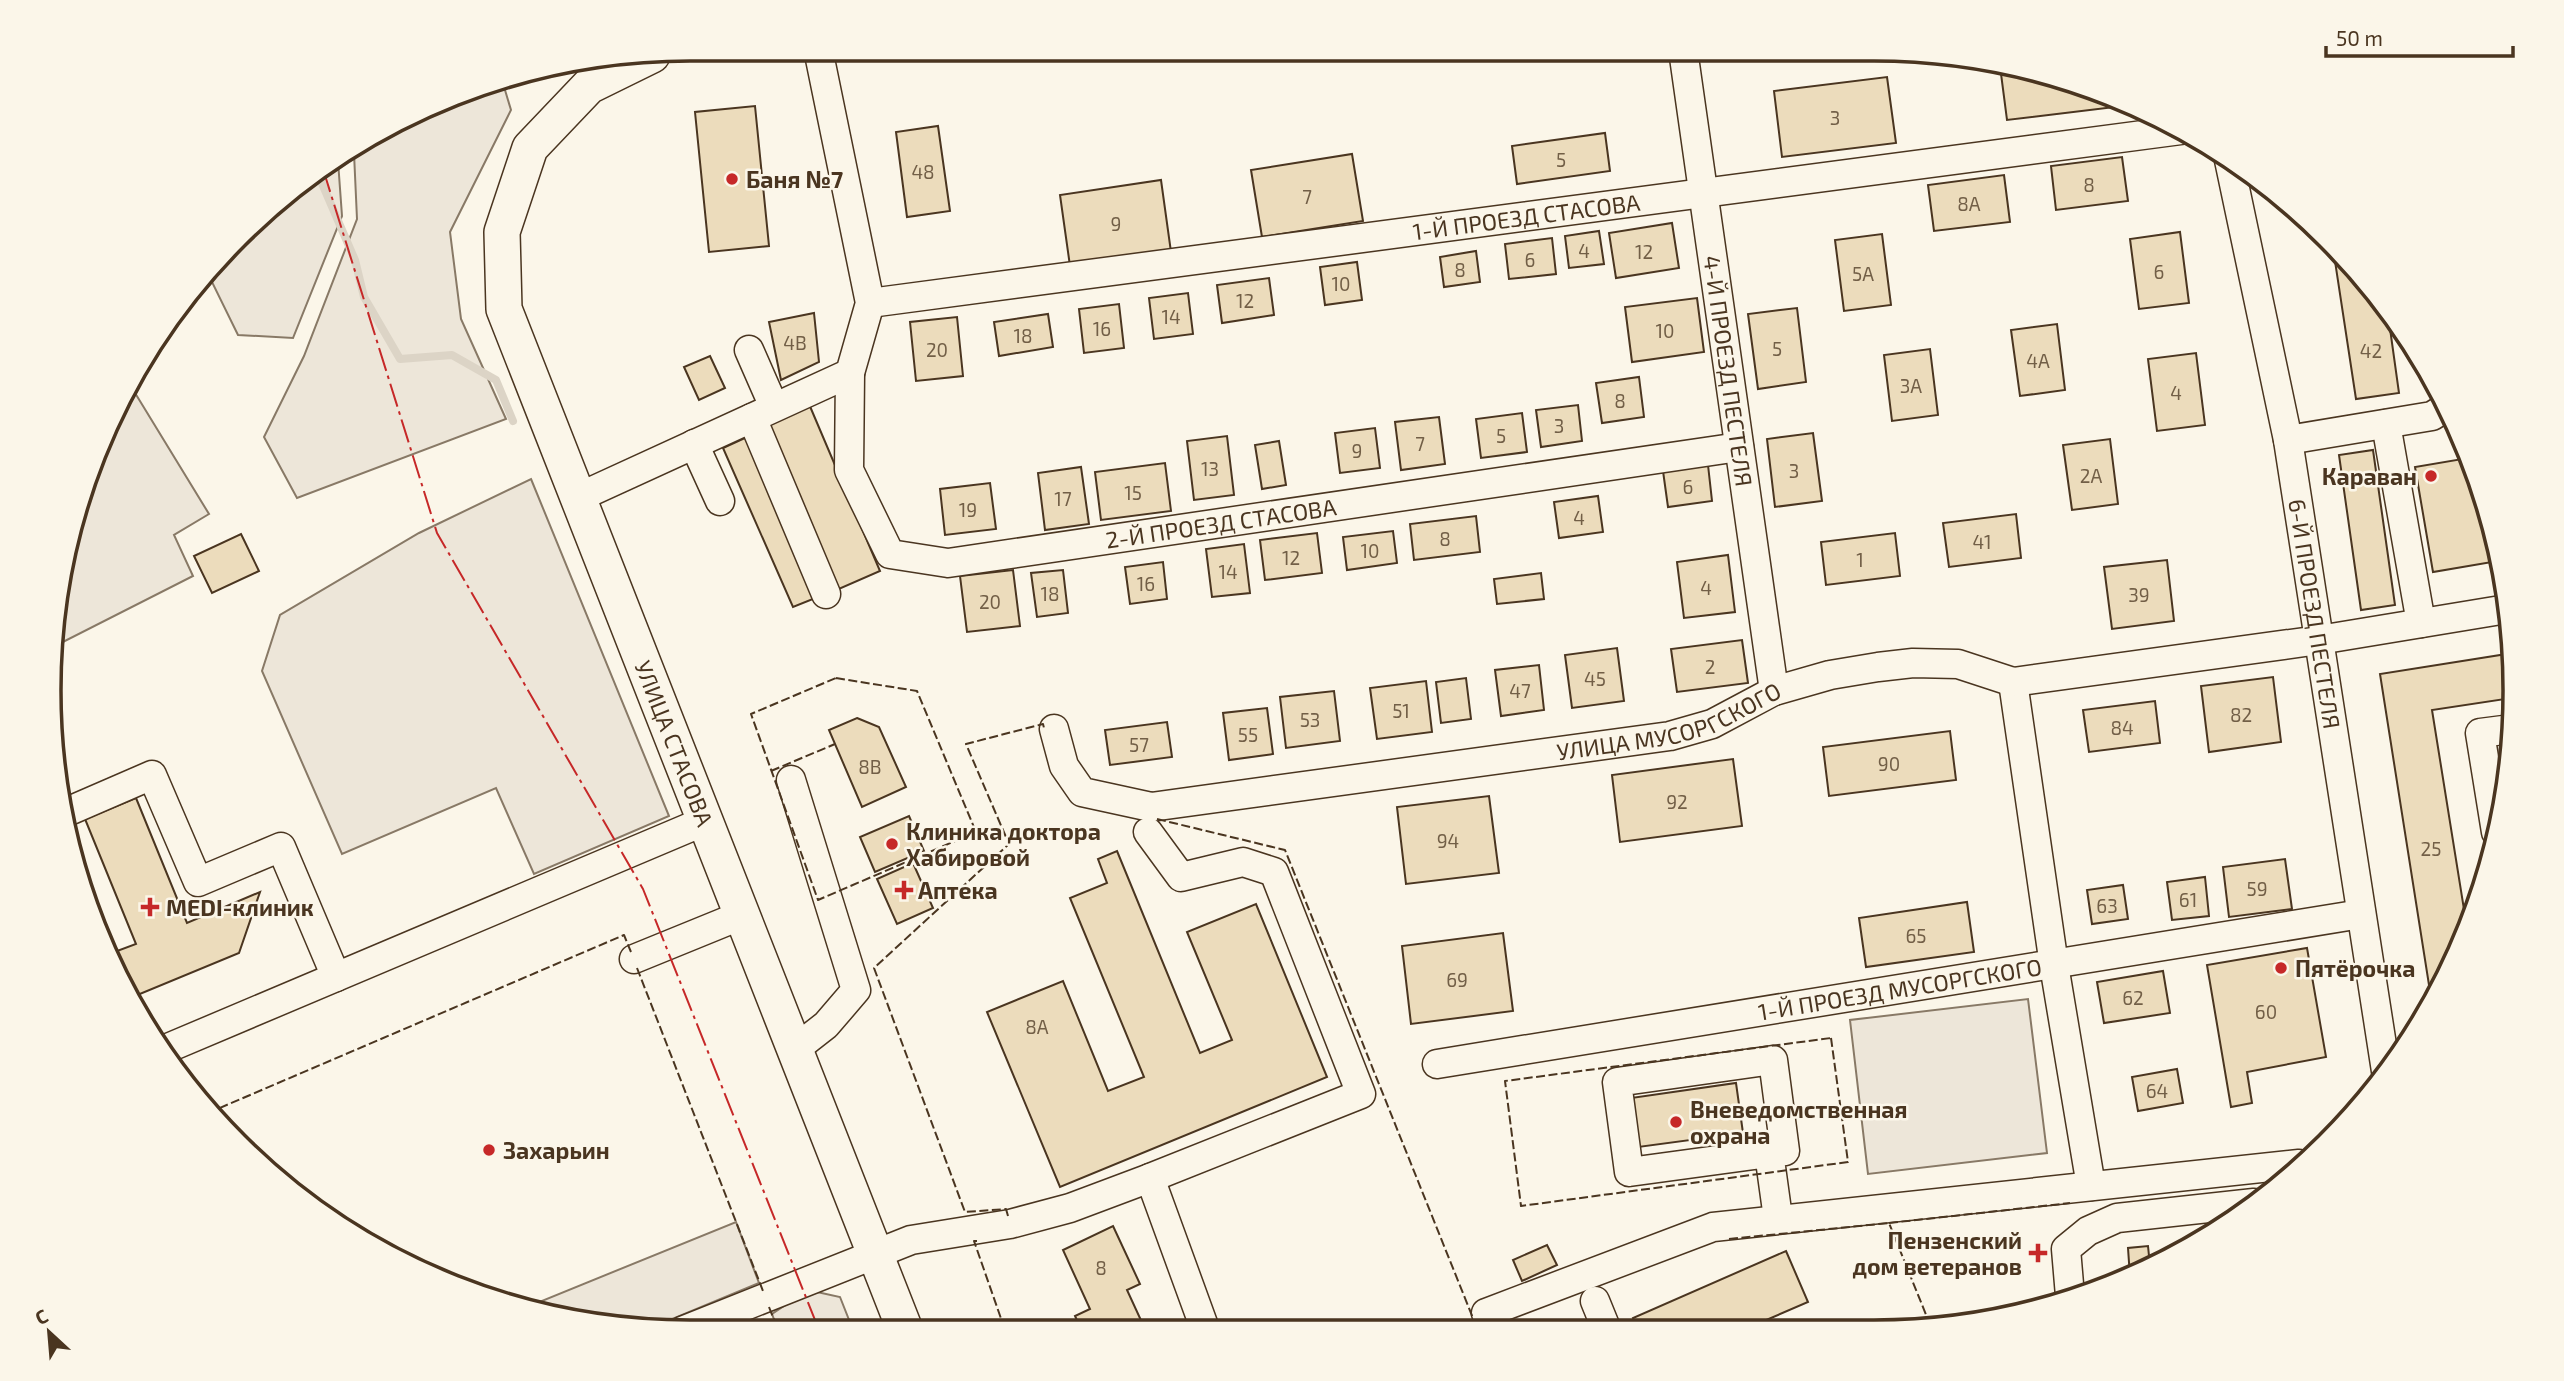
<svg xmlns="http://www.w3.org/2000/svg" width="2564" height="1381" viewBox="0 0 2564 1381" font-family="'Exo 2',sans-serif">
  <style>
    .green { fill: #ede6d9; stroke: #887966; stroke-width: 2 }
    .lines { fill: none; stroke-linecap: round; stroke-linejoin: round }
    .stream { stroke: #dcd4c6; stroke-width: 8 }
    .building { fill: #ecdcbc; stroke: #4a3520; stroke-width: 2 }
    .minor-casing { stroke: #4a3520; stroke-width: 31 }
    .major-casing { stroke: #4a3520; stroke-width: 38 }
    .minor { stroke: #fbf6e9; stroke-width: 28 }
    .major { stroke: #fbf6e9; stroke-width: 35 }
    .fence { stroke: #4a3520; stroke-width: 2; stroke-dasharray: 9 3.5; stroke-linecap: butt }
    .power { stroke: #c62828; stroke-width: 2; stroke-dasharray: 24 5 3.5 5; stroke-linecap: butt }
    .poi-dot { fill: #c62828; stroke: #fbf6e9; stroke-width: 2.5 }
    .labels { text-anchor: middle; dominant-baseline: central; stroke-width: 5; stroke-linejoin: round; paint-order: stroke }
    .number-label { font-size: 19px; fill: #725f47 }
    .poi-label { font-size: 23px; font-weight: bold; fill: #4a3520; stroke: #fbf6e9; text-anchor: start }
    .street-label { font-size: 23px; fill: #4a3520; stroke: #fbf6e9 }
    .rim { fill: none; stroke: #4a3520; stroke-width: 3.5 }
  </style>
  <rect width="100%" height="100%" fill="#fbf6e9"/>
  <g class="green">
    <polygon points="502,80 511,110 450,232 461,319 506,419 297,498 264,437 304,356 357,219 354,153 484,83"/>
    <polygon points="338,161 342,216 293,338 238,335 210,278 300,182"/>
    <polygon points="132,388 209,514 174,535 193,576 59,644 71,525"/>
    <polygon points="531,479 669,816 534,874 496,788 342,854 262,671 280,615 419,533"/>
    <polygon points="2028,999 2047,1153 1868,1174 1850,1020"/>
    <polygon points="736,1222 759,1283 646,1330 522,1309"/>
    <polygon points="817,1292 840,1297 853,1330 778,1330 772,1314 793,1300"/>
  </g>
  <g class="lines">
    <polyline class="stream" points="317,172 355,260 364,297 400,359 452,355 496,380 513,421"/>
  </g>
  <g class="building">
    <polygon points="2007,65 2040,71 2123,106 2007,120 2000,66"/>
    <polygon points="1887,77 1896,143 1782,157 1774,91"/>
    <polygon points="755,106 769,246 709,252 695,112"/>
    <polygon points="938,126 950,211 907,217 896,132"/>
    <polygon points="1605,133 1610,171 1517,184 1512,146"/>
    <polygon points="1352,154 1363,221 1262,237 1251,170"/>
    <polygon points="2122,157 2128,201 2056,210 2051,166"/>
    <polygon points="2004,175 2010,222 1934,231 1928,185"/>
    <polygon points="1161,180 1171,252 1070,266 1060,195"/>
    <polygon points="1672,223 1679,268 1616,278 1609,233"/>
    <polygon points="1599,231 1604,264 1569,268 1565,236"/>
    <polygon points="2180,232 2189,303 2139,309 2130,239"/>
    <polygon points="1882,234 1891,305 1844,311 1835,240"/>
    <polygon points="1552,238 1556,274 1509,279 1505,244"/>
    <polygon points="2333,248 2387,307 2399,393 2356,399"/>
    <polygon points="1476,251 1480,282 1444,287 1440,257"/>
    <polygon points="1357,262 1362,300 1325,305 1320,267"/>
    <polygon points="1269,278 1274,315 1222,323 1217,285"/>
    <polygon points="1188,293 1193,334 1154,339 1149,298"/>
    <polygon points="1697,298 1704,352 1632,362 1625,307"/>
    <polygon points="1119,304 1124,348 1084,353 1079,309"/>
    <polygon points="1797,308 1806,382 1758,389 1748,314"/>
    <polygon points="814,313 819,362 781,380 769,322"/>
    <polygon points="1048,314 1053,347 999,356 994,322"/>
    <polygon points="957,317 963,376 916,381 910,322"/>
    <polygon points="2057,324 2065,390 2020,396 2011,330"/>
    <polygon points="1930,349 1938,415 1892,421 1884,355"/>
    <polygon points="2196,353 2205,425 2157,431 2148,359"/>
    <polygon points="710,356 725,388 699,400 684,367"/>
    <polygon points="1639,377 1644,417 1602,423 1596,383"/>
    <polygon points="809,404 880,571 832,592 761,424"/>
    <polygon points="1578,405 1582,441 1541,447 1536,410"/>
    <polygon points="1522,413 1527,452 1481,458 1476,419"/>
    <polygon points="1439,417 1445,464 1401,470 1395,422"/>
    <polygon points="1375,428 1380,468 1340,473 1335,433"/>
    <polygon points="1813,433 1822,501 1775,507 1767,439"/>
    <polygon points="1227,436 1234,495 1194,500 1187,441"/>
    <polygon points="747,437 818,597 793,607 723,448"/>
    <polygon points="2110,439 2118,504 2072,510 2063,445"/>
    <polygon points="1279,441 1286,485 1262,489 1255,445"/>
    <polygon points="2373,450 2395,605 2361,610 2339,455"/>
    <polygon points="2468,458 2491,520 2498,561 2433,572 2415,467"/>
    <polygon points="1165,463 1171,511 1101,520 1095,472"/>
    <polygon points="1708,465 1712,501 1668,507 1663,471"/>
    <polygon points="1081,467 1089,524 1045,530 1038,473"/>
    <polygon points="990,483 996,529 945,535 940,489"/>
    <polygon points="1598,496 1603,532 1559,538 1554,502"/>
    <polygon points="2016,514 2021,558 1949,567 1943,523"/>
    <polygon points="1476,516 1480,552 1414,560 1410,524"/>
    <polygon points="1393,531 1397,563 1347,570 1343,537"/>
    <polygon points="1317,533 1322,573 1265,580 1260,540"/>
    <polygon points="1895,533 1900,576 1826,585 1821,542"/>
    <polygon points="241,534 259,571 212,593 194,556"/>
    <polygon points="1244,544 1250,593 1212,597 1206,549"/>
    <polygon points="1728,555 1735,612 1684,618 1677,562"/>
    <polygon points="2167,560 2174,621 2112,629 2104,567"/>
    <polygon points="1163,562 1167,599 1130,604 1125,567"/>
    <polygon points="1013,570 1020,626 967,632 960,576"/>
    <polygon points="1063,570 1068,613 1037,617 1031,573"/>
    <polygon points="1541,573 1544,599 1497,604 1494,579"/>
    <polygon points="1742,640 1748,683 1677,692 1671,649"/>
    <polygon points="1617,648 1624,701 1572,708 1565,655"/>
    <polygon points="2513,653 2512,698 2432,710 2467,928 2432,1004 2380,674"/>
    <polygon points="1539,665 1544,710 1501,716 1495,670"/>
    <polygon points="2273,677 2281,742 2209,752 2201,686"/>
    <polygon points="1466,678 1471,719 1441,723 1436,682"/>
    <polygon points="1426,681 1432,732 1377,739 1370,688"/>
    <polygon points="1334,691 1340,741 1286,748 1280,697"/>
    <polygon points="2155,701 2160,743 2089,752 2083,710"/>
    <polygon points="1267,708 1273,754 1229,760 1223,713"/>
    <polygon points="857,718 879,727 906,787 862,807 829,730"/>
    <polygon points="1167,722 1172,757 1110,765 1105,730"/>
    <polygon points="1950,731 1956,780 1829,796 1823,747"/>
    <polygon points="1733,759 1742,826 1620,842 1612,775"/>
    <polygon points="1489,796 1499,873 1406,884 1397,807"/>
    <polygon points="136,798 187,923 260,892 239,953 135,996 109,954 136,944 85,819"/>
    <polygon points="909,816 924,851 875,872 860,837"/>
    <polygon points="1117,851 1200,1053 1232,1040 1187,932 1256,904 1327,1077 1060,1187 987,1012 1063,981 1108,1091 1144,1077 1070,898 1107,883 1098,859"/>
    <polygon points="2285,859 2292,909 2229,917 2223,867"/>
    <polygon points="913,863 933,908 897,924 877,879"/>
    <polygon points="2205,877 2209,916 2172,920 2167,882"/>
    <polygon points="2123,885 2128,919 2092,924 2087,890"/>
    <polygon points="1967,902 1974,952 1866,967 1859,918"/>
    <polygon points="1503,933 1513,1011 1411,1024 1402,946"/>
    <polygon points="2307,948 2326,1057 2247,1072 2252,1103 2231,1107 2207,965"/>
    <polygon points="2163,971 2170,1013 2104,1023 2097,982"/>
    <polygon points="2177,1069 2183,1103 2138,1111 2132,1077"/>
    <polygon points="1736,1083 1743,1133 1631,1148 1624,1099"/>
    <polygon points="1113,1226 1140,1284 1127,1290 1145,1329 1081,1329 1075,1316 1090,1309 1063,1250"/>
    <polygon points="1547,1245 1557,1265 1522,1281 1513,1260"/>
    <polygon points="2148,1246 2150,1266 2130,1277 2128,1248"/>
    <polygon points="1786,1251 1808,1302 1750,1327 1637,1328 1633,1318"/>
  </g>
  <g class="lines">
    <g class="minor-casing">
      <g id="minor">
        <path id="s1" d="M1683,50L1774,691"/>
        <path id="s2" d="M2229,160L2288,440L2386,1071"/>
        <path id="s3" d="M870,303L2181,130"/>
        <polyline points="749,350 774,407"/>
        <path id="s4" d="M850,373L849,470L890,554L948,563L1739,447"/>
        <polyline points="752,418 826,594"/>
        <polyline points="2386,424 2421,623"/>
        <polyline points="2288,440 2432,416 2448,406"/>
        <polyline points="694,444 720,501"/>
        <polyline points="577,498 850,373 870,303 818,49"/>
        <polyline points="2013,682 2054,965 2091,1186"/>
        <path id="s5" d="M1054,729L1064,766L1082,792L1151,807L1670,736L1712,724L1774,691L1830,675L1878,667L1913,663L1958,664L2013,682L2319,640L2507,609"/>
        <polyline points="791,780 856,990 826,1025 794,1050"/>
        <polyline points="69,811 152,775 198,882 281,847 336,977"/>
        <polyline points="1148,832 1181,877 1243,862 1274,872 1361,1094 1150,1178"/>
        <polyline points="2496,832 2480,733 2511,729"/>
        <polyline points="634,959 742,915"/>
        <polyline points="168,1048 705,821"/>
        <path id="s6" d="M1437,1064L2361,914"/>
        <polyline points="1769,1153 1785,1151 1773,1060 1617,1082 1629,1172 1769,1153 1778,1218"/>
        <polyline points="2070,1296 2066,1249 2088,1231 2117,1218 2254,1203"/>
        <polyline points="1595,1301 1606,1328"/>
        <polyline points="1492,1328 1486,1313 1713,1227 2299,1164"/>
        <polyline points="682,1331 911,1240 1010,1224 1070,1208 1150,1178 1205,1329"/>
      </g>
    </g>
    <g class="major-casing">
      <g id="major">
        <path id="s7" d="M652,55L589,86L530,148L502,232L504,309L905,1330"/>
      </g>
    </g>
    <use href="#minor" class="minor"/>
    <use href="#major" class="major"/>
    <g class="fence">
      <polygon points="836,678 917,691 976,832 818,900 751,714"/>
      <polyline points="771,771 835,744"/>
      <polyline points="1157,819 1285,850 1477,1328"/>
      <polyline points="637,968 763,1291"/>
      <polygon points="1831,1038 1848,1162 1521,1206 1505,1081"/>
      <polyline points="208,1113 624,935 631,952"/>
      <polyline points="1008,1216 1006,1209 965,1212 874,968 1009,844 966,744 1043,724 1044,728"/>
      <polyline points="1889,1223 2070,1203"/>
      <polyline points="1729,1239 1889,1223 1931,1327"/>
      <polyline points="977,1241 974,1241 1005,1330"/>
      <polyline points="769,1307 778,1330"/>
    </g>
    <polyline class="power" points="323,169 437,533 643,889 819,1330"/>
  </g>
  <g class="poi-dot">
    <circle cx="732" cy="179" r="7"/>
    <circle cx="2431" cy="476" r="7"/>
    <circle cx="892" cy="844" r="7"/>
    <path d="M900.5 879.5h7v7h7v7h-7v7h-7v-7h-7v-7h7z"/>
    <path d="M146.5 896.5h7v7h7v7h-7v7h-7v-7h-7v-7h7z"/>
    <circle cx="2281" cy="968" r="7"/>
    <circle cx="1676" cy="1122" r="7"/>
    <circle cx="489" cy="1150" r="7"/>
    <path d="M2034.5 1242.5h7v7h7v7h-7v7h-7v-7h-7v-7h7z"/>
  </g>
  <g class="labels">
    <g class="number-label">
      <text x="1835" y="117">3</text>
      <text x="1561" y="159">5</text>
      <text x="923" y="171">48</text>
      <text x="2089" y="184">8</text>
      <text x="1307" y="196">7</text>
      <text x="1969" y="203">8А</text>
      <text x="1116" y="223">9</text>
      <text x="1584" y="250">4</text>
      <text x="1644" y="251">12</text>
      <text x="1530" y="259">6</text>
      <text x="1460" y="269">8</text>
      <text x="2159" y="271">6</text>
      <text x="1863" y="273">5А</text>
      <text x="1341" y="283">10</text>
      <text x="1245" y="300">12</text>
      <text x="1171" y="316">14</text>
      <text x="1102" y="328">16</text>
      <text x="1665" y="330">10</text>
      <text x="1023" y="335">18</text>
      <text x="795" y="342">4В</text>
      <text x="1777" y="348">5</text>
      <text x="937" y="349">20</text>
      <text x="2371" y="350">42</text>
      <text x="2038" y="360">4А</text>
      <text x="1911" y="385">3А</text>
      <text x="2176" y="392">4</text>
      <text x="1620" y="400">8</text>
      <text x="1559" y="425">3</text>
      <text x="1501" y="435">5</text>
      <text x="1420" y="443">7</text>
      <text x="1357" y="450">9</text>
      <text x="1210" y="468">13</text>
      <text x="1794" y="470">3</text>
      <text x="2091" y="475">2А</text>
      <text x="1688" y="486">6</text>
      <text x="1133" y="492">15</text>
      <text x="1063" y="498">17</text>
      <text x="968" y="509">19</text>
      <text x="1579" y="517">4</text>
      <text x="1445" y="538">8</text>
      <text x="1982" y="541">41</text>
      <text x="1370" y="550">10</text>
      <text x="1291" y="557">12</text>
      <text x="1860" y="559">1</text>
      <text x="1228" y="571">14</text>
      <text x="1146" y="583">16</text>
      <text x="1706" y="587">4</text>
      <text x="1050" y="593">18</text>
      <text x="2139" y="594">39</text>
      <text x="990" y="601">20</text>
      <text x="1710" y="666">2</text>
      <text x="1595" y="678">45</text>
      <text x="1520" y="690">47</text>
      <text x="1401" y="710">51</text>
      <text x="2241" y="714">82</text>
      <text x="1310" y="719">53</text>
      <text x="2122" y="727">84</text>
      <text x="1248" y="734">55</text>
      <text x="1139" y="744">57</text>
      <text x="1889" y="763">90</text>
      <text x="870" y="766">8В</text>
      <text x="1677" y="801">92</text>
      <text x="1448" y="840">94</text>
      <text x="2431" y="848">25</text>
      <text x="2257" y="888">59</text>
      <text x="2188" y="899">61</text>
      <text x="2107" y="905">63</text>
      <text x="1916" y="935">65</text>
      <text x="1457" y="979">69</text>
      <text x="2133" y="997">62</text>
      <text x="2266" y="1011">60</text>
      <text x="1037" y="1026">8А</text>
      <text x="2157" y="1090">64</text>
      <text x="1101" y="1267">8</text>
    </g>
    <g class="poi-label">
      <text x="746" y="179">Баня №7</text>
      <text x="2417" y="476" text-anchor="end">Караван</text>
      <text x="906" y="831">Клиника доктора<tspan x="906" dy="26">Хабировой</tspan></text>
      <text x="918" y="890">Аптека</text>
      <text x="166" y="907">MEDI-клиник</text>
      <text x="2295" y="968">Пятёрочка</text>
      <text x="1690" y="1109">Вневедомственная<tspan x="1690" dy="26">охрана</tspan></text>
      <text x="503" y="1150">Захарьин</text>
      <text x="2022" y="1240" text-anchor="end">Пензенский<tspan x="2022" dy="26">дом ветеранов</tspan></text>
    </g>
    <g class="street-label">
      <text stroke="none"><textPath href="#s3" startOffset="662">1-Й ПРОЕЗД СТАСОВА</textPath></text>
      <text stroke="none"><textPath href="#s1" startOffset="324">4-Й ПРОЕЗД ПЕСТЕЛЯ</textPath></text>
      <text stroke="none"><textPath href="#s4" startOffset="525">2-Й ПРОЕЗД СТАСОВА</textPath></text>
      <text stroke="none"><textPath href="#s2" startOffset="462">6-Й ПРОЕЗД ПЕСТЕЛЯ</textPath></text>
      <text stroke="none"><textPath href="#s5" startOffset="667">УЛИЦА МУСОРГСКОГО</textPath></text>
      <text stroke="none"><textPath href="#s7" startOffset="788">УЛИЦА СТАСОВА</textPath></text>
      <text stroke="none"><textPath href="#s6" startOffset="469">1-Й ПРОЕЗД МУСОРГСКОГО</textPath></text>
    </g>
  </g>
  <path d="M0 0H2564V1381H0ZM690 61H1874A629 629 0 0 1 2503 690V691A629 629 0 0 1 1874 1320H690A629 629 0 0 1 61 691V690A629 629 0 0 1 690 61Z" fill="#fbf6e9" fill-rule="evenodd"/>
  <path class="rim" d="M690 61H1874A629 629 0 0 1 2503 690V691A629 629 0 0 1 1874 1320H690A629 629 0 0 1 61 691V690A629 629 0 0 1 690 61Z"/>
  <g transform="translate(49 1332) rotate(334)" stroke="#fbf6e9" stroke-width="5" paint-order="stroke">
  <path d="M0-5L12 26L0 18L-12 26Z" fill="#4a3520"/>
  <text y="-10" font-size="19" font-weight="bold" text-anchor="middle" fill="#4a3520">С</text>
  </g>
  <path d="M2326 46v10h187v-10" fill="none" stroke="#4a3520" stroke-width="3.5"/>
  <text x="2336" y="46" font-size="21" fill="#4a3520" stroke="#fbf6e9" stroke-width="5" paint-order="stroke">50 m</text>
</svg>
